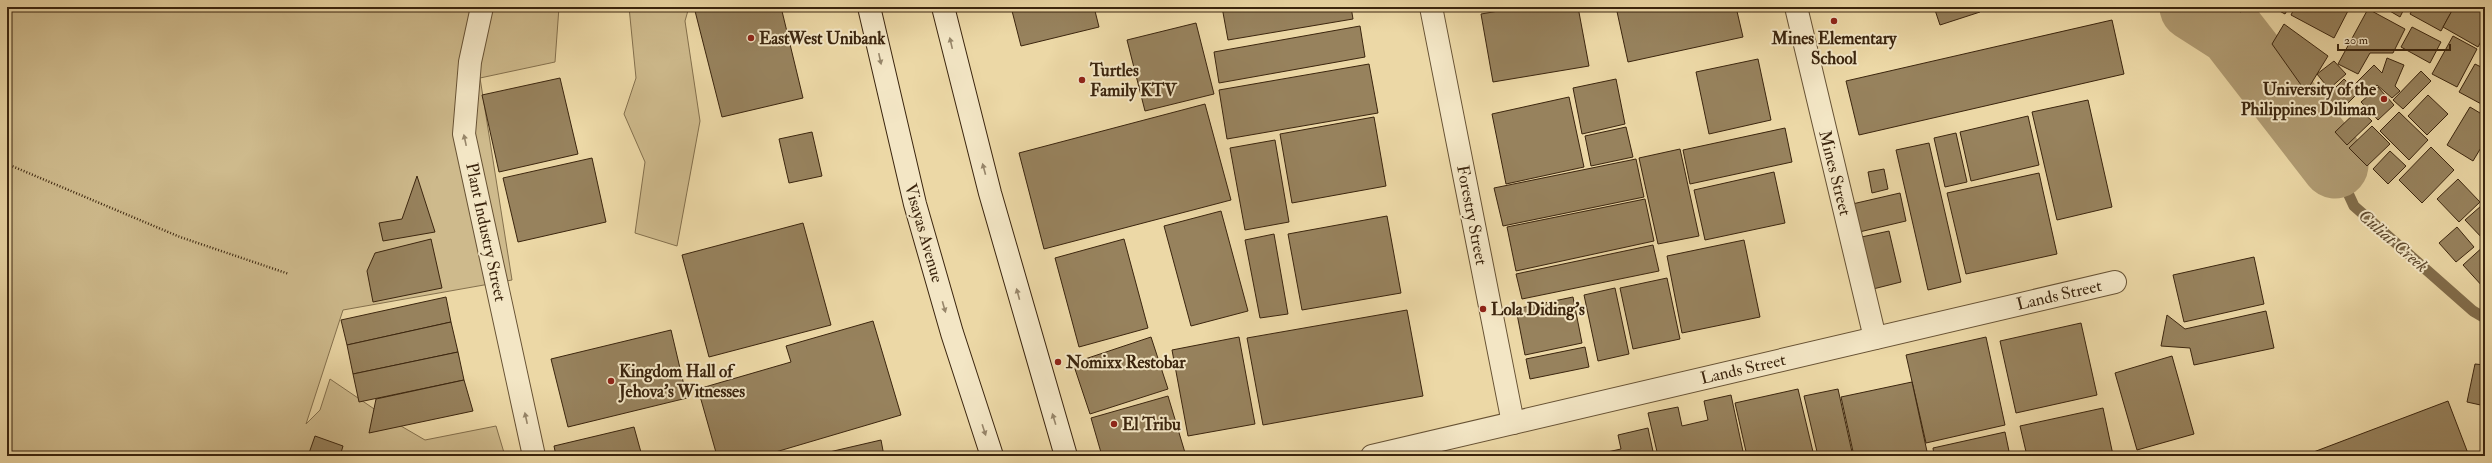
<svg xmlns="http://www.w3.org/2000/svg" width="2492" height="463" viewBox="0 0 2492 463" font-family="'IM FELL Double Pica',serif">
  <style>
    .green { fill: #ceba8c; stroke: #84704d }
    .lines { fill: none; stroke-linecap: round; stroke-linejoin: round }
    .stream { stroke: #816c4a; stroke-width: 11 }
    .river { stroke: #b09b72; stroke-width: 67 }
    .building { fill: #97825d; stroke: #3b250e }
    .minor-casing { stroke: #675234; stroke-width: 24 }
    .secondary-casing { stroke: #3b250e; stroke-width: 24 }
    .path { stroke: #3b250e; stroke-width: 2.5; stroke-dasharray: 1 2; stroke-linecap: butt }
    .minor { stroke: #f3e6c5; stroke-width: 22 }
    .secondary { stroke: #f3e6c5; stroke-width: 22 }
    .oneway { fill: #97866a }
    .poi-dot { fill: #8f2418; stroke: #f3e6c5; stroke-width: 1.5 }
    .labels { text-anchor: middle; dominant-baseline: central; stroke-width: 4; stroke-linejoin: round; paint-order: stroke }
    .poi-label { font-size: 17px; font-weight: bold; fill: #3b250e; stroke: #f3e6c5; text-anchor: start }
    .street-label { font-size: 17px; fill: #3b250e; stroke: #f3e6c5 }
    .water-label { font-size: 18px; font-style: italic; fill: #5e482c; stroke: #f3e6c5 }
  </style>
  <rect width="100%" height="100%" fill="#ecd8a6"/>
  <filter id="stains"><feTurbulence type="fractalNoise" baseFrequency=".005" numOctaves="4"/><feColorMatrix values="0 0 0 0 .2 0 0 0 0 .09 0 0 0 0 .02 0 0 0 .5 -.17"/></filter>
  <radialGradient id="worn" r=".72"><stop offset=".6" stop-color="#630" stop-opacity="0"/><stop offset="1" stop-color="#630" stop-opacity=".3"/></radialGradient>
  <g class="green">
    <polygon points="7,7 559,7 555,62 480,78 512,280 343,310 306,424 320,410 330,379 389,419 425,440 496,426 505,456 7,456"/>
    <polygon points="629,7 689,7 685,21 700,121 677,246 635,233 645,162 624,114 636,78"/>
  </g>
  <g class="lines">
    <polyline class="stream" points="2335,165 2354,206 2473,311 2485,318"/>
    <polyline class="river" points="2193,7 2232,32 2335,165"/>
  </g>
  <g class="building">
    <polygon points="694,7 781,7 803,98 722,117"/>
    <polygon points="1011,7 1094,7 1099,27 1021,46"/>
    <polygon points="1222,7 1351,7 1353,19 1228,40"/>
    <polygon points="1522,7 1578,7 1589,66 1493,82 1481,14"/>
    <polygon points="1616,7 1736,7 1743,37 1628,62"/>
    <polygon points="1934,7 1978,7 1980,12 1940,25"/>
    <polygon points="2231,7 2243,7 2241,12"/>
    <polygon points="2272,7 2289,7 2285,14"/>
    <polygon points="2295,7 2350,7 2334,38 2291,15"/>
    <polygon points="2383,7 2405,7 2400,17"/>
    <polygon points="2414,7 2454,7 2441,31 2410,14"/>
    <polygon points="2454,7 2485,7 2485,34 2478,47 2443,27"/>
    <polygon points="2368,9 2405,29 2393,53 2370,53 2358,74 2338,64"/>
    <polygon points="2112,20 2124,74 1859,135 1846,81"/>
    <polygon points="1196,23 1214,94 1145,111 1127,40"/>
    <polygon points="2284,24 2328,56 2306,92 2272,44"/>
    <polygon points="1360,26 1365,57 1219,83 1214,52"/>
    <polygon points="2412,27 2441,42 2430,63 2401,47"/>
    <polygon points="2453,36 2477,49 2457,87 2432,74"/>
    <polygon points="2387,58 2404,65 2395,86 2400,91 2392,98 2377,85 2366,96 2355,84 2374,65 2382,73"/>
    <polygon points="1758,59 1771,120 1709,134 1696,72"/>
    <polygon points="2334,61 2346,74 2329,89 2317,74"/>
    <polygon points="1369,64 1378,113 1227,139 1219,90"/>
    <polygon points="2475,64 2485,69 2485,106 2459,92"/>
    <polygon points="2421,71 2431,81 2403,109 2393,100"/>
    <polygon points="560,78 578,154 499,172 482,95"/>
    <polygon points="1616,79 1625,124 1582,134 1573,88"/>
    <polygon points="2344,79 2358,93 2338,113 2324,99"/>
    <polygon points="2378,87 2394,105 2378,120 2361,102"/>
    <polygon points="2428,95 2448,114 2427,135 2408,116"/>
    <polygon points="1569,97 1584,167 1506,184 1492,114"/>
    <polygon points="2088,100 2112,207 2057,220 2032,112"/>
    <polygon points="1205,104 1231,200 1044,249 1019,153"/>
    <polygon points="2470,107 2485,116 2485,141 2473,161 2447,145"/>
    <polygon points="2359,109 2372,121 2347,145 2335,132"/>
    <polygon points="2399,112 2428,140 2409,160 2380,131"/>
    <polygon points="2028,116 2039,165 1971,181 1960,132"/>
    <polygon points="1374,117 1386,186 1292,203 1280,134"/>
    <polygon points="2372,126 2390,144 2367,166 2349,148"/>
    <polygon points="1626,127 1633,157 1591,166 1585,136"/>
    <polygon points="1785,128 1792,162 1690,184 1683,150"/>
    <polygon points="812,132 822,176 789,183 779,139"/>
    <polygon points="1956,133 1967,182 1945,187 1934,138"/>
    <polygon points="1275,140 1289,222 1245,230 1230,148"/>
    <polygon points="1929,143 1961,282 1928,290 1896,150"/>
    <polygon points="2431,147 2454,170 2422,203 2399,180"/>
    <polygon points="1680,149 1699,236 1658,244 1639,158"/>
    <polygon points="2390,151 2406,166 2388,184 2373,169"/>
    <polygon points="592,158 606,222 518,242 503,178"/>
    <polygon points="1636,159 1644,197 1503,226 1494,188"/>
    <polygon points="1884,169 1888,189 1872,193 1868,172"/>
    <polygon points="1774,172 1785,223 1705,240 1694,190"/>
    <polygon points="2039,173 2057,254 1966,274 1947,193"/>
    <polygon points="417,176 435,232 383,241 379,223 402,219"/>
    <polygon points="2458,179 2480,202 2459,222 2437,199"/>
    <polygon points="1900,193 1906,221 1855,233 1848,205"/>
    <polygon points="1645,199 1654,241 1516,271 1507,227"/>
    <polygon points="2481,206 2485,211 2484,240 2465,220"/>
    <polygon points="1221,211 1248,311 1191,326 1164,226"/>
    <polygon points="1387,216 1401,293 1302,310 1288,234"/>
    <polygon points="803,223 831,325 709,357 682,255"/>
    <polygon points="2457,227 2474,247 2456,262 2439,243"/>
    <polygon points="1889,231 1901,282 1869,290 1857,238"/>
    <polygon points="1274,234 1288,314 1260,318 1245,240"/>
    <polygon points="431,239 442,288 373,302 367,271 375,253"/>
    <polygon points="1124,239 1148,328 1079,347 1055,258"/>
    <polygon points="1744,240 1760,317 1682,333 1667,256"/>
    <polygon points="1653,245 1659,271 1522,299 1516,274"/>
    <polygon points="2485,245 2485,287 2484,288 2463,265"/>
    <polygon points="2254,257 2264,304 2184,322 2173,275"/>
    <polygon points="1667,278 1680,339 1633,349 1620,288"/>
    <polygon points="1615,288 1629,354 1598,361 1584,295"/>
    <polygon points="446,297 451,322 347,345 341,320"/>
    <polygon points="1573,297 1582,343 1525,355 1516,309"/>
    <polygon points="1407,310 1423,396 1263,425 1247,338"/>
    <polygon points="2266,311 2274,348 2194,365 2190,348 2161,346 2167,315 2185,329"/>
    <polygon points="873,321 901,415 762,456 717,456 698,389 791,362 786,346"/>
    <polygon points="451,322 458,352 353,374 347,345"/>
    <polygon points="2081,323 2097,395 2016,413 2000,341"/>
    <polygon points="671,330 687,398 568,427 551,359"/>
    <polygon points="1151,337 1168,389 1090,414 1073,363"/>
    <polygon points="1239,337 1255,424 1188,436 1172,350"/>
    <polygon points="1986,337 2005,425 1926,443 1906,355"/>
    <polygon points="1585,347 1589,367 1530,379 1526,359"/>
    <polygon points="458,352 464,380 359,402 353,374"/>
    <polygon points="2172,356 2194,434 2137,450 2115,373"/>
    <polygon points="2475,364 2485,365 2485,406 2467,402"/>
    <polygon points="464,380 473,411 369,433 376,399"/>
    <polygon points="1912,382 1928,456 1854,456 1841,397"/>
    <polygon points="1798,389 1814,456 1747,456 1735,403"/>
    <polygon points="1838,389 1852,452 1833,456 1818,456 1804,396"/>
    <polygon points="1731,395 1744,456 1658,456 1648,413 1678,407 1682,426 1708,420 1704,401"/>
    <polygon points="1168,396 1186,456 1102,456 1091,418"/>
    <polygon points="2448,401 2469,456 2303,456"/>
    <polygon points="2103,408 2113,455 2027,456 2020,426"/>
    <polygon points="634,427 642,456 556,456 554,446"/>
    <polygon points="1648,428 1654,456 1589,456 1621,449 1618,435"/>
    <polygon points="2005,432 2010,456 1934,456 1933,448"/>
    <polygon points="315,436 343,446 340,456 308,456"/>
    <polygon points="881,440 884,456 812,456"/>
  </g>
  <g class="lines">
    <g class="minor-casing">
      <g id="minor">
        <polyline points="482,7 470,62 464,134 534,456"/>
        <polyline points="1431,7 1513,423"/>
        <polyline points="1796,7 1875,338"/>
        <polyline points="1372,456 2115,282"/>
      </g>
    </g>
    <g class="secondary-casing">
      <g id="secondary">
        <polyline points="869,7 915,204 952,333 992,456"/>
        <polyline points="943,7 990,193 1066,456"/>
      </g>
    </g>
    <polyline class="path" points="7,164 180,237 289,274"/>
    <use href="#minor" class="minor"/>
    <use href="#secondary" class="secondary"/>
  </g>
  <defs><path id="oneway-solid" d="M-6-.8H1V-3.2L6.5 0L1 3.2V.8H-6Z"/></defs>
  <g class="oneway">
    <use href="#oneway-solid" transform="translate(951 43) rotate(-103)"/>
    <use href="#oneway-solid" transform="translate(880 59) rotate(78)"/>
    <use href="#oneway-solid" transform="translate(465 140) rotate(-102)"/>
    <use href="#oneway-solid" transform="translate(984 169) rotate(-105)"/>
    <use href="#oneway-solid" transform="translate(1018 294) rotate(-105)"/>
    <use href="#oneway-solid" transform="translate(944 307) rotate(74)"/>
    <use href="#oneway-solid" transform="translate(526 418) rotate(-102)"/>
    <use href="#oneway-solid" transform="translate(1054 419) rotate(-107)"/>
    <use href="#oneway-solid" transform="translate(984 430) rotate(72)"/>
  </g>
  <g class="poi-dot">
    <circle cx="1834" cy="21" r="4"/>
    <circle cx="751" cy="38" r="4"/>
    <circle cx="1082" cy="80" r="4"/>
    <circle cx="2384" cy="99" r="4"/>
    <circle cx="1483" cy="309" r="4"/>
    <circle cx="1058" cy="362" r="4"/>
    <circle cx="611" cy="381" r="4"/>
    <circle cx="1114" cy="424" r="4"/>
  </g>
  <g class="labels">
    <g class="poi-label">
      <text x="759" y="38">EastWest Unibank</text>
      <text x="1834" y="38" text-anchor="middle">Mines Elementary<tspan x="1834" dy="20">School</tspan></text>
      <text x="1090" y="70">Turtles<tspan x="1090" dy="20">Family KTV</tspan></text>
      <text x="2376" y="89" text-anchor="end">University of the<tspan x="2376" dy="20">Philippines Diliman</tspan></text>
      <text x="1491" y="309">Lola Diding's</text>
      <text x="1066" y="362">Nomixx Restobar</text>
      <text x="619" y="371">Kingdom Hall of<tspan x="619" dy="20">Jehova's Witnesses</tspan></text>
      <text x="1122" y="424">El Tribu</text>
    </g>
    <g class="street-label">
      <text transform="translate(1835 173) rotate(76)">Mines Street</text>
      <text transform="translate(1472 215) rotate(79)">Forestry Street</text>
      <text transform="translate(486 232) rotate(78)">Plant Industry Street</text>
      <text transform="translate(924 233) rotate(74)">Visayas Avenue</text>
      <text transform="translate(2059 295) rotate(-13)">Lands Street</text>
      <text transform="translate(1743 369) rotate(-13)">Lands Street</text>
    </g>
    <g class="water-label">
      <text transform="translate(2393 241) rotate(41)">Culiat Creek</text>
    </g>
  </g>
  <rect width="2492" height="463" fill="none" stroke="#ecd8a6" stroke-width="24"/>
  <rect x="8" y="8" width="2476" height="447" fill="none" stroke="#3b250e" stroke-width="2"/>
  <rect x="12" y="12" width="2468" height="439" fill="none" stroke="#3b250e"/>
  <path d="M2338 44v6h112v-6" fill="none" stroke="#3b250e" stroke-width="2"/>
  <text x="2344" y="44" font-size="12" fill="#3b250e" stroke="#f3e6c5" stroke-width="3" paint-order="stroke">20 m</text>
  <rect width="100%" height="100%" filter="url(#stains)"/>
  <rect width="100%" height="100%" fill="url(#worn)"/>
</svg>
